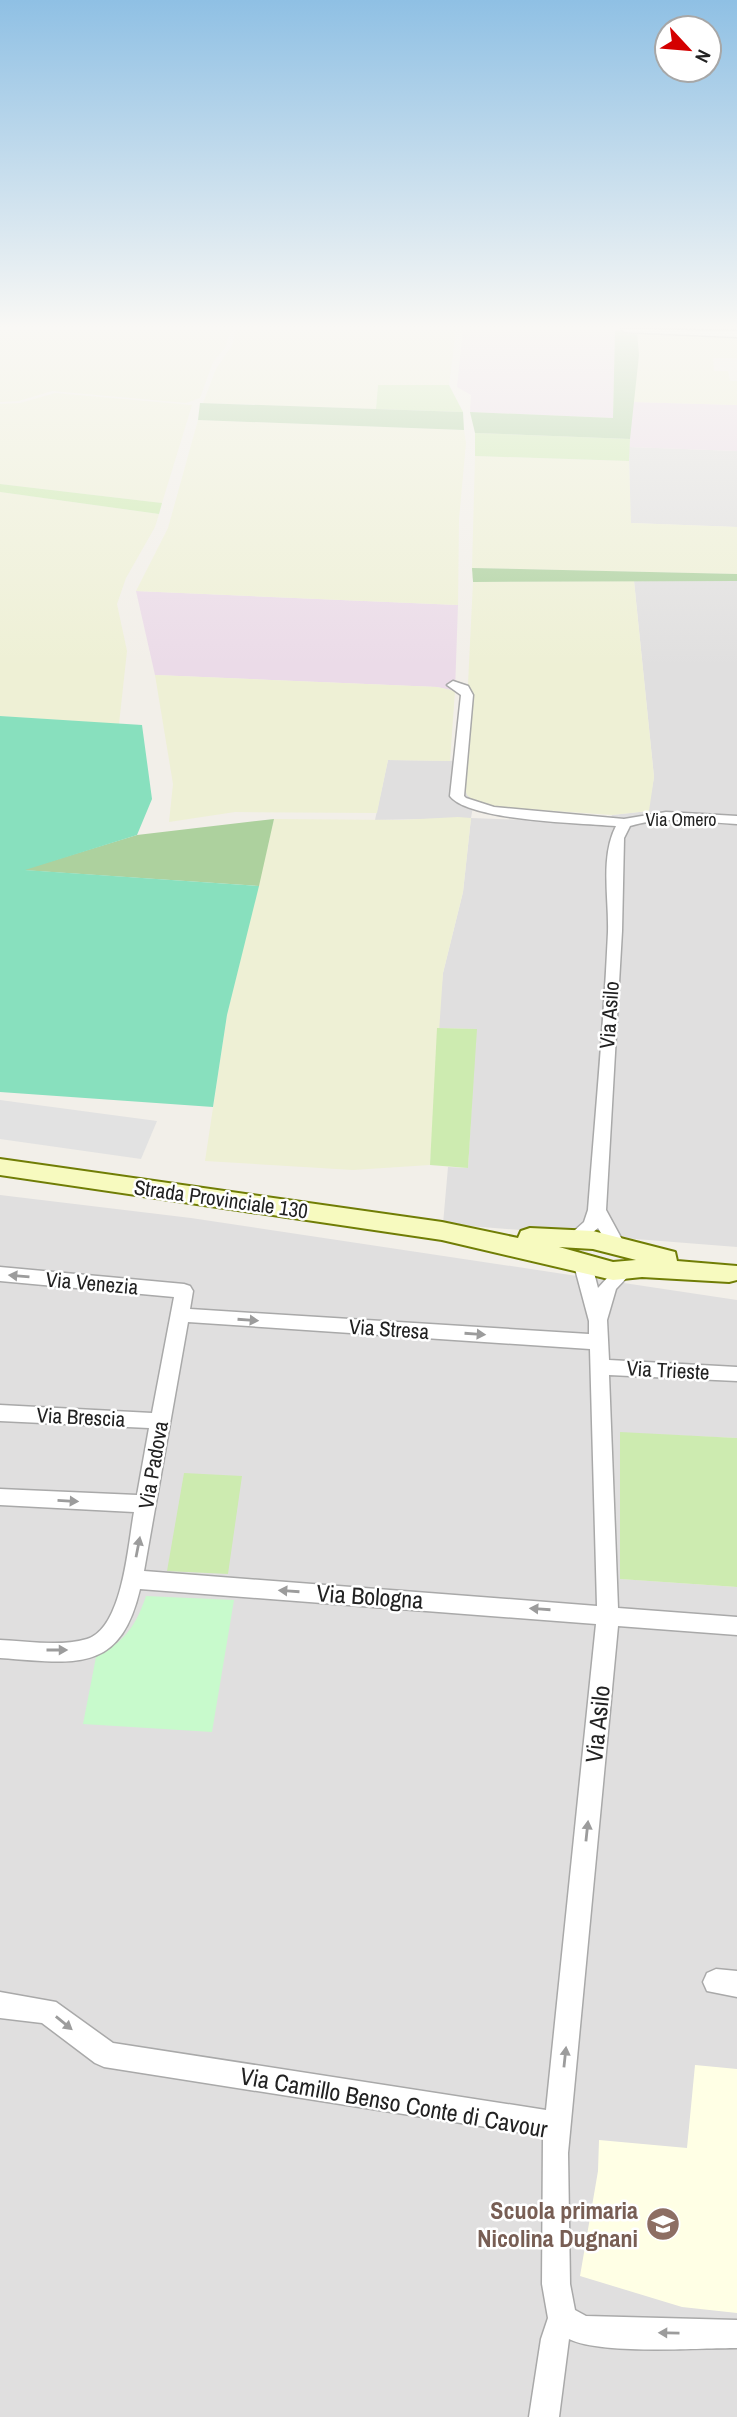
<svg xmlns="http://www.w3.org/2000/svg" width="737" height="2417" viewBox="0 0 737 2417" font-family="'Archivo Narrow',sans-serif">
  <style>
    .residential { fill: #e0dfdf }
    .industrial { fill: #ebdbe8 }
    .education { fill: #ffffe5 }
    .farmland { fill: #eef0d5 }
    .grass { fill: #cdebb0 }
    .forest { fill: #add19e }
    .park { fill: #c8facc }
    .pitch { fill: #88e0be }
    .parking { fill: #e2e2e2 }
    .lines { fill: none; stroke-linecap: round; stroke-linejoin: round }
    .street-casing { stroke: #a9a9a9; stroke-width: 3 }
    .secondary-casing { stroke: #707d05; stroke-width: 4 }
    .street { fill: #fff; fill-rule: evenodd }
    .secondary { fill: #f7fabf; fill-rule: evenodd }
    .oneway { fill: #9c9c9c }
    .labels { text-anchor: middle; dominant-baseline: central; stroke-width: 5; stroke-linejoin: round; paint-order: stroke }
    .far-street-label { font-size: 18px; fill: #222; stroke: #fff }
    .street-label { font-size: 21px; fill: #222; stroke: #fff }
    .near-street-label { font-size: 24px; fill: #222; stroke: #fff }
    .near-education-label { font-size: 24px; font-weight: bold; fill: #785e54; stroke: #fff; text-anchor: end }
  </style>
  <rect width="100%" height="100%" fill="#f2efe9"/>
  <g class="residential">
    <polygon points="629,447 737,451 737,527 630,523"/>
    <polygon points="634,581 737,581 737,1247 443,1224 448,1167 468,1168 476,1029 437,1028 443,973 463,892 471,818 375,820 388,760 467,761 474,801 471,818 609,823 612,815 648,811 654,777"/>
    <polygon points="0,1195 191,1218 737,1300 737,1438 620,1433 621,1579 737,1587 737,2417 0,2417"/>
  </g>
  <g class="industrial">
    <polygon points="463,329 615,330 613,418 470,412 471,395 457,387"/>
    <polygon points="633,402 737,405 737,451 629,447"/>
    <polygon points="136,591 458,605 455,691 437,687 155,675"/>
  </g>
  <polygon class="education" points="695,2065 737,2069 737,2313 682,2307 580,2276 598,2171 599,2140 687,2148"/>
  <g class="farmland">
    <polygon points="0,329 231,329 225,348 213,362 200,398 186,403 52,391 19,401 0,402"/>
    <polygon points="237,329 456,329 449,385 378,385 376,409 203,403 216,369 232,345"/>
    <polygon points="637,331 737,335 737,358 713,358 714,371 728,371 730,381 737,381 737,405 633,402 639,355"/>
    <polygon points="55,393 192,405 162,503 0,484 0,404 20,403"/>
    <polygon points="198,420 464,430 466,443 459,519 458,605 136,591 168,528"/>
    <polygon points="475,456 629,461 631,523 737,527 737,574 472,568"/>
    <polygon points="0,492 159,514 155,527 126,578 117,604 127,651 119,724 0,716"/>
    <polygon points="634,581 654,777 649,811 612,815 498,807 474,801 467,795 464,787 473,693 468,684 473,582"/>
    <polygon points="155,675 437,687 455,691 450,761 388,760 377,813 235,812 169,822 173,784"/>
    <polygon points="458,817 471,818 463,892 443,973 430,1165 353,1170 205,1161 227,1015 274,819 402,820"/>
  </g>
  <g class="grass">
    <polygon points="378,385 449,385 463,412 376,409"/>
    <polygon points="475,433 630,439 629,461 475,456"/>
    <polygon points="0,484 162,503 159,514 0,492"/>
    <polygon points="437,1028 477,1029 468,1168 430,1165"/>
    <polygon points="620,1432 737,1438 737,1587 620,1579"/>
    <polygon points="184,1473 242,1476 228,1574 167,1571"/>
  </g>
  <g class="forest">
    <polygon points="615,330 637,331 639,355 630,439 475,433 470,412 613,418"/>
    <polygon points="200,403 463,412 464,430 198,420"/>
    <polygon points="472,568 737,574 737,581 473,582"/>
    <polygon points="274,819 259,886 22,870 137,835"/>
  </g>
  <path class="park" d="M146,1596L234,1600L212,1732L83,1724L96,1657C124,1642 136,1626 146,1596Z"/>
  <polygon class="pitch" points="0,716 142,725 152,799 137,835 25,870 259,886 227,1015 213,1107 0,1092"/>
  <polygon class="parking" points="0,1100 157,1121 141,1159 0,1139"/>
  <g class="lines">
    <g class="street-casing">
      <g id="street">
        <polygon points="621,329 737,331 737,337 625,332"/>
        <path d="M453,681L468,686L473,695L464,796L466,798L494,807L624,819L666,812L737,816V824C701,822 665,815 630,826L624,838L622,931L606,1210L625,1245L616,1251L610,1249L598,1228L580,1243H568L565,1239L584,1222L588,1210C595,1117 604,1025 608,932C609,898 600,857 616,826C582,823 469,821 450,796L461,695L447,685Z"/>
        <path d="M583,1259L592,1265L598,1288L618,1266H630L633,1271L616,1289L607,1320L609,1360L737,1367V1381L609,1375L618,1608L737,1617V1635L618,1626L568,2153L570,2284L575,2310L586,2316L737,2320V2348C698,2348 601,2355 569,2339L559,2417H529L541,2339L548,2318L542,2284L543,2136L104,2067L95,2063L42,2023L0,2018V1992L56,2002L113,2043L546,2110L596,1624L140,1589C120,1675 74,1663 0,1658V1640C28,1641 59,1647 87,1639C123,1628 128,1544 134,1512L0,1505V1489L137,1495L149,1428L0,1421V1405L152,1413L174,1297L0,1281V1267L184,1284L190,1286L193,1291L190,1309L589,1334V1321L574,1265ZM188,1322L590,1349L597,1606L144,1571Z"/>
        <polygon points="716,1969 737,1971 737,1997 707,1991 703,1982 707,1973"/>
      </g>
    </g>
    <g class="secondary-casing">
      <path id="secondary" d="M0,1159L442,1222L518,1238L521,1231L530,1228L593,1231L675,1252L677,1261L737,1266V1280L729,1282L642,1277L613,1280L442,1240L0,1175ZM559,1247L593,1249L636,1260L613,1262Z"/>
    </g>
    <use href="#street" class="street"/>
    <use href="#secondary" class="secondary"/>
  </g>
  <defs><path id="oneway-solid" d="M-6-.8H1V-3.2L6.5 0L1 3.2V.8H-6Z" transform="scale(1.75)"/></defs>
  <g class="oneway">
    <use href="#oneway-solid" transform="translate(19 1276) rotate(-175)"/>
    <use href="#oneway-solid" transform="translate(248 1320) rotate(4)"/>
    <use href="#oneway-solid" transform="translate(475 1334) rotate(4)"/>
    <use href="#oneway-solid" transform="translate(68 1501) rotate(3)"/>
    <use href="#oneway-solid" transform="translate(138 1547) rotate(-79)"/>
    <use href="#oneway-solid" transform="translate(289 1591) rotate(-176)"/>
    <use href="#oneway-solid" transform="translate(540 1609) rotate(-176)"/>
    <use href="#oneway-solid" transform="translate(57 1650)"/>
    <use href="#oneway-solid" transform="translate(587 1831) rotate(-84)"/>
    <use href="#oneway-solid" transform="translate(64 2023) rotate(39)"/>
    <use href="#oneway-solid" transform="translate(565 2057) rotate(-84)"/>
    <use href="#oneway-solid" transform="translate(669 2333) rotate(-179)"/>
  </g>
  <linearGradient id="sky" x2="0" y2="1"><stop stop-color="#8fc0e4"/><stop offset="0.49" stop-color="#f9f8f5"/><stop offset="1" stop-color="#f9f8f5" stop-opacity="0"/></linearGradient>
  <rect width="737" height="667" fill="url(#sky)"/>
  <defs>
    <g id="school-disc" transform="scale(1.75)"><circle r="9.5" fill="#8d6e63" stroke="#fff"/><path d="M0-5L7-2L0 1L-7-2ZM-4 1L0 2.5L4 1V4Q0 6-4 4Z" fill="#fff"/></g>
  </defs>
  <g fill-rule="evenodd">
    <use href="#school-disc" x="663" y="2224"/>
  </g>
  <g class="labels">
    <g class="far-street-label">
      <text x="681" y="819">Via Omero</text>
    </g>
    <g class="street-label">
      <text transform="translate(609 1015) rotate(-86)">Via Asilo</text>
      <text transform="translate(221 1199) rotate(8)">Strada Provinciale 130</text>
      <text transform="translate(92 1283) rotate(5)">Via Venezia</text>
      <text transform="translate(389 1329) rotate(4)">Via Stresa</text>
      <text transform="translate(668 1370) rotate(3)">Via Trieste</text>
      <text transform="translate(81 1417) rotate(3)">Via Brescia</text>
      <text transform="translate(153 1465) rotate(-80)">Via Padova</text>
    </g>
    <g class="near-street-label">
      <text transform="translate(370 1596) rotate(4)">Via Bologna</text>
      <text transform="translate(597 1724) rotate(-84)">Via Asilo</text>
      <text transform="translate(394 2102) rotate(10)">Via Camillo Benso Conte di Cavour</text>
    </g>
    <g class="near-education-label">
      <text x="638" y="2210">Scuola primaria<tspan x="638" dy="28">Nicolina Dugnani</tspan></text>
    </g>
  </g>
  <g transform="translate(688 49) rotate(116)"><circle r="33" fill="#ffffff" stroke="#a7a7a7" stroke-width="2"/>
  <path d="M0-5L12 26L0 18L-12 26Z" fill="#d40000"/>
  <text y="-10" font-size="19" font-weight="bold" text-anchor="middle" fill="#222222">N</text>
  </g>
</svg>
